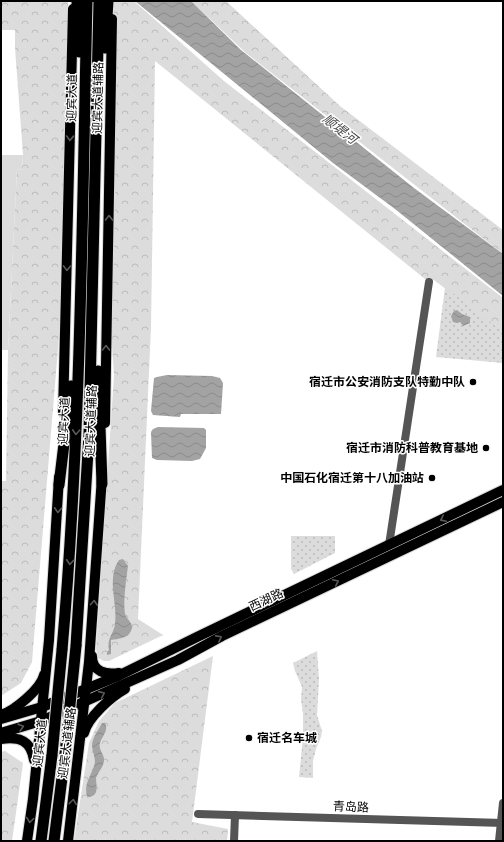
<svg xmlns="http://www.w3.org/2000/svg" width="504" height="842" viewBox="0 0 504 842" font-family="Figtree,'Noto Sans SC',sans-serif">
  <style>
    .grass { fill: #dcdcdc }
    .park { fill: url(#park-crowns) }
    .garden { fill: url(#garden-dots) }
    .water { fill: url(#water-waves) }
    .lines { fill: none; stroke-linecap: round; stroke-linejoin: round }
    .major-casing { stroke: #dbdbdb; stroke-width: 12 }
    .highway-casing { stroke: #dbdbdb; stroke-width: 13 }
    .minor { stroke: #555; stroke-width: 8 }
    .major { stroke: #000; stroke-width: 10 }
    .highway { stroke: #000; stroke-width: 11 }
    .highway-bridge-casing { stroke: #dbdbdb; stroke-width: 13; stroke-linecap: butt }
    .highway-bridge { stroke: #000; stroke-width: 11 }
    .oneway { stroke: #595959 }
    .poi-dot { fill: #000; stroke: #fff; stroke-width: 1.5 }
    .labels { text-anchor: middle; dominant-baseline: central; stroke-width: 3; stroke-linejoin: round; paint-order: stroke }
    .street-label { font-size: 12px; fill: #000; stroke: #fff }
    .poi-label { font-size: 12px; font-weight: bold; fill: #000; stroke: #fff; text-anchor: end }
    .water-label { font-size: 13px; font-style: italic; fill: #444; stroke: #fff }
  </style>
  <defs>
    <pattern id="park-crowns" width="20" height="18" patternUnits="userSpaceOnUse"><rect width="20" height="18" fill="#dcdcdc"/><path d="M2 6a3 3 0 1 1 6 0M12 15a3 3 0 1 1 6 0" fill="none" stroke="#bbb"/></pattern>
    <pattern id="garden-dots" width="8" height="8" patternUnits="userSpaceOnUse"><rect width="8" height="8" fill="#dcdcdc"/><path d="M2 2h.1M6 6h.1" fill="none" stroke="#bbb" stroke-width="1.8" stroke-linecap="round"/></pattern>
    <pattern id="water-waves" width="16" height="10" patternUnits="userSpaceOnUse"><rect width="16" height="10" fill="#a3a3a3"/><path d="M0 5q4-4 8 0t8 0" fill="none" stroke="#8b8b8b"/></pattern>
  </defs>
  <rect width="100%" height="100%" fill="#fff"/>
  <polygon class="grass" points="1,155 23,155 22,169 17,170 8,350 1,350"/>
  <g class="park">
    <polygon points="1,1 68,1 61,312 32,662 21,683 1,696 1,481 6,481 8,350 17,170 22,169 23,155 15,48 15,30 1,30"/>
    <polygon points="111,1 134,1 224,81 503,298 503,333 434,280 425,279 155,61 151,327 138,619 163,635 109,661 104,661 98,658 96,649 114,375 106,250"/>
    <polygon points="191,1 226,1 340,106 503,230 503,254 246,53"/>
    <polygon points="213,656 192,822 228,829 227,841 74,841 89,743 99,721 115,703"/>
    <polygon points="5,751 23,763 12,841 1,841 1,752"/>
  </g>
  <g class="garden">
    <polygon points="445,287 503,332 503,363 436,357"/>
    <polygon points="291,536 335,536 335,553 294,574 291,569"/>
    <polygon points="317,651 319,679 317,715 322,731 321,737 316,749 313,761 313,778 299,777 303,738 303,714 301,699 302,687 295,671 293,663"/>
  </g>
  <g class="water">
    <polygon points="135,1 191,1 241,50 414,188 503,254 503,296 395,209 333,163"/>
    <polygon points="457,310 462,314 470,317 470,323 463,326 460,322 457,323 453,322 451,316 454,311"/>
    <polygon points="167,375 212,376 220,378 223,383 221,414 181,414 180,417 153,415 151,411 154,378 157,377"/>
    <polygon points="158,427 204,428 206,430 206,448 200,459 192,461 157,460 152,458 151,432 153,429"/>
    <path d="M123,559L128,566C126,582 123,599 125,614C127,620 135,624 131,631C128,638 118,639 111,640V654L107,655V652L109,650C107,637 113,636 115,624C118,603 106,579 119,560Z"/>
    <path d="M102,723H105C109,731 102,736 100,743C98,750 105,755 104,761C103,768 98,772 96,778C96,783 98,790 95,794C93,796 92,796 89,797L87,796C83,783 93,774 95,762C95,755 90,747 93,740C95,734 99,729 102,723Z"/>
  </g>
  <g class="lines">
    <g class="major-casing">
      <g id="major">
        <polyline points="63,413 73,9"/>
        <polyline points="105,423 112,19"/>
        <path d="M92,656C92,672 106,675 119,673"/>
        <path d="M1,715C14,711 41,689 44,675"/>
        <polyline points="1,719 42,707 118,676 197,637 503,490"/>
        <polyline points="1,733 41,721 178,660 222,636 503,502"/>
        <path d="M84,733C88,717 111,697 125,689"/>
        <path d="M1,739C20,736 31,741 34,760"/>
        <polyline points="27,841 33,799 49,640 59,477"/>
        <polyline points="68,841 89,662 102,477"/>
      </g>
    </g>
    <g class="highway-casing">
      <g id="highway">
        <polyline points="77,1 79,52"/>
        <polyline points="105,48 108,1"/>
        <polyline points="98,371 102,484"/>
        <polyline points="59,485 71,386"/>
        <polyline points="76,646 89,435 99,1"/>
        <path d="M62,650C81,434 82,218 87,1"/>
        <polyline points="41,841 52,755"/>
        <polyline points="54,841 65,754"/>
      </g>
    </g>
    <g class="minor">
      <polyline points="389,545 429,282"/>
      <polyline points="198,814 503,823"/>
      <polyline points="234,841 235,815"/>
      <polyline points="499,841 503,803"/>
    </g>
    <use href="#major" class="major"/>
    <use href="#highway" class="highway"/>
    <g class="highway-bridge-casing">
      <g id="highway-bridge">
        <polyline points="65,754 76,646"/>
        <polyline points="52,755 62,650"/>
      </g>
    </g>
    <use href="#highway-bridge" class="highway-bridge"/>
  </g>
  <defs><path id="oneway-chevron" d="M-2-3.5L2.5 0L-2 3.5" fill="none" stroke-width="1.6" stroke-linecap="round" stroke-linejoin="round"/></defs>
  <g class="oneway">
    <use href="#oneway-chevron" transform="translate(70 138) rotate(92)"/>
    <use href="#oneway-chevron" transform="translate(109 218) rotate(-89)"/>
    <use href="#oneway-chevron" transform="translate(67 268) rotate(91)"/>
    <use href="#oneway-chevron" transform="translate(106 348) rotate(-89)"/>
    <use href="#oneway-chevron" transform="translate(76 432) rotate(93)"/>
    <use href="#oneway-chevron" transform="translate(58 510) rotate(93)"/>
    <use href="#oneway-chevron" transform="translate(443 519) rotate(154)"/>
    <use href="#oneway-chevron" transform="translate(70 562) rotate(94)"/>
    <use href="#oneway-chevron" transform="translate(336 582) rotate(-25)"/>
    <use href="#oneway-chevron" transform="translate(94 603) rotate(-86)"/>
    <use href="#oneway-chevron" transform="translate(219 638) rotate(-28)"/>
    <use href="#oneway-chevron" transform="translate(102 694) rotate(-24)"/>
    <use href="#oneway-chevron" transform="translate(21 727) rotate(-16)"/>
    <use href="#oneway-chevron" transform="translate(73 802) rotate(-83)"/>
    <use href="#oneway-chevron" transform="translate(30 820) rotate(98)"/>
  </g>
  <g class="poi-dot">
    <circle cx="473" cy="382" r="4"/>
    <circle cx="486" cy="448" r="4"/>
    <circle cx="432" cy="478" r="4"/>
    <circle cx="249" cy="738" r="4"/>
  </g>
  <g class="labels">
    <g class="street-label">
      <text transform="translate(72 98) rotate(-89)">迎宾大道</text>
      <text transform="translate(98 98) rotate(-89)">迎宾大道辅路</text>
      <text transform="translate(64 421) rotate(-87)">迎宾大道</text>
      <text transform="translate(91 421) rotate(-88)">迎宾大道辅路</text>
      <text transform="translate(266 600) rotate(-25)">西湖路</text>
      <text transform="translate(40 743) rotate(-84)">迎宾大道</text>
      <text transform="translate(67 743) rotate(-83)">迎宾大道辅路</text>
      <text transform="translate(351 807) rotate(2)">青岛路</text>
    </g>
    <g class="poi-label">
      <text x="465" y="382">宿迁市公安消防支队特勤中队</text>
      <text x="478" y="448">宿迁市消防科普教育基地</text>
      <text x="424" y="478">中国石化宿迁第十八加油站</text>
      <text x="257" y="738" text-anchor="start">宿迁名车城</text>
    </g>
    <g class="water-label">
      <text transform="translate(340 129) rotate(38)">顺堤河</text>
    </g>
  </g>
  <rect width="504" height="842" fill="none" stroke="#000000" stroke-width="4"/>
</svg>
